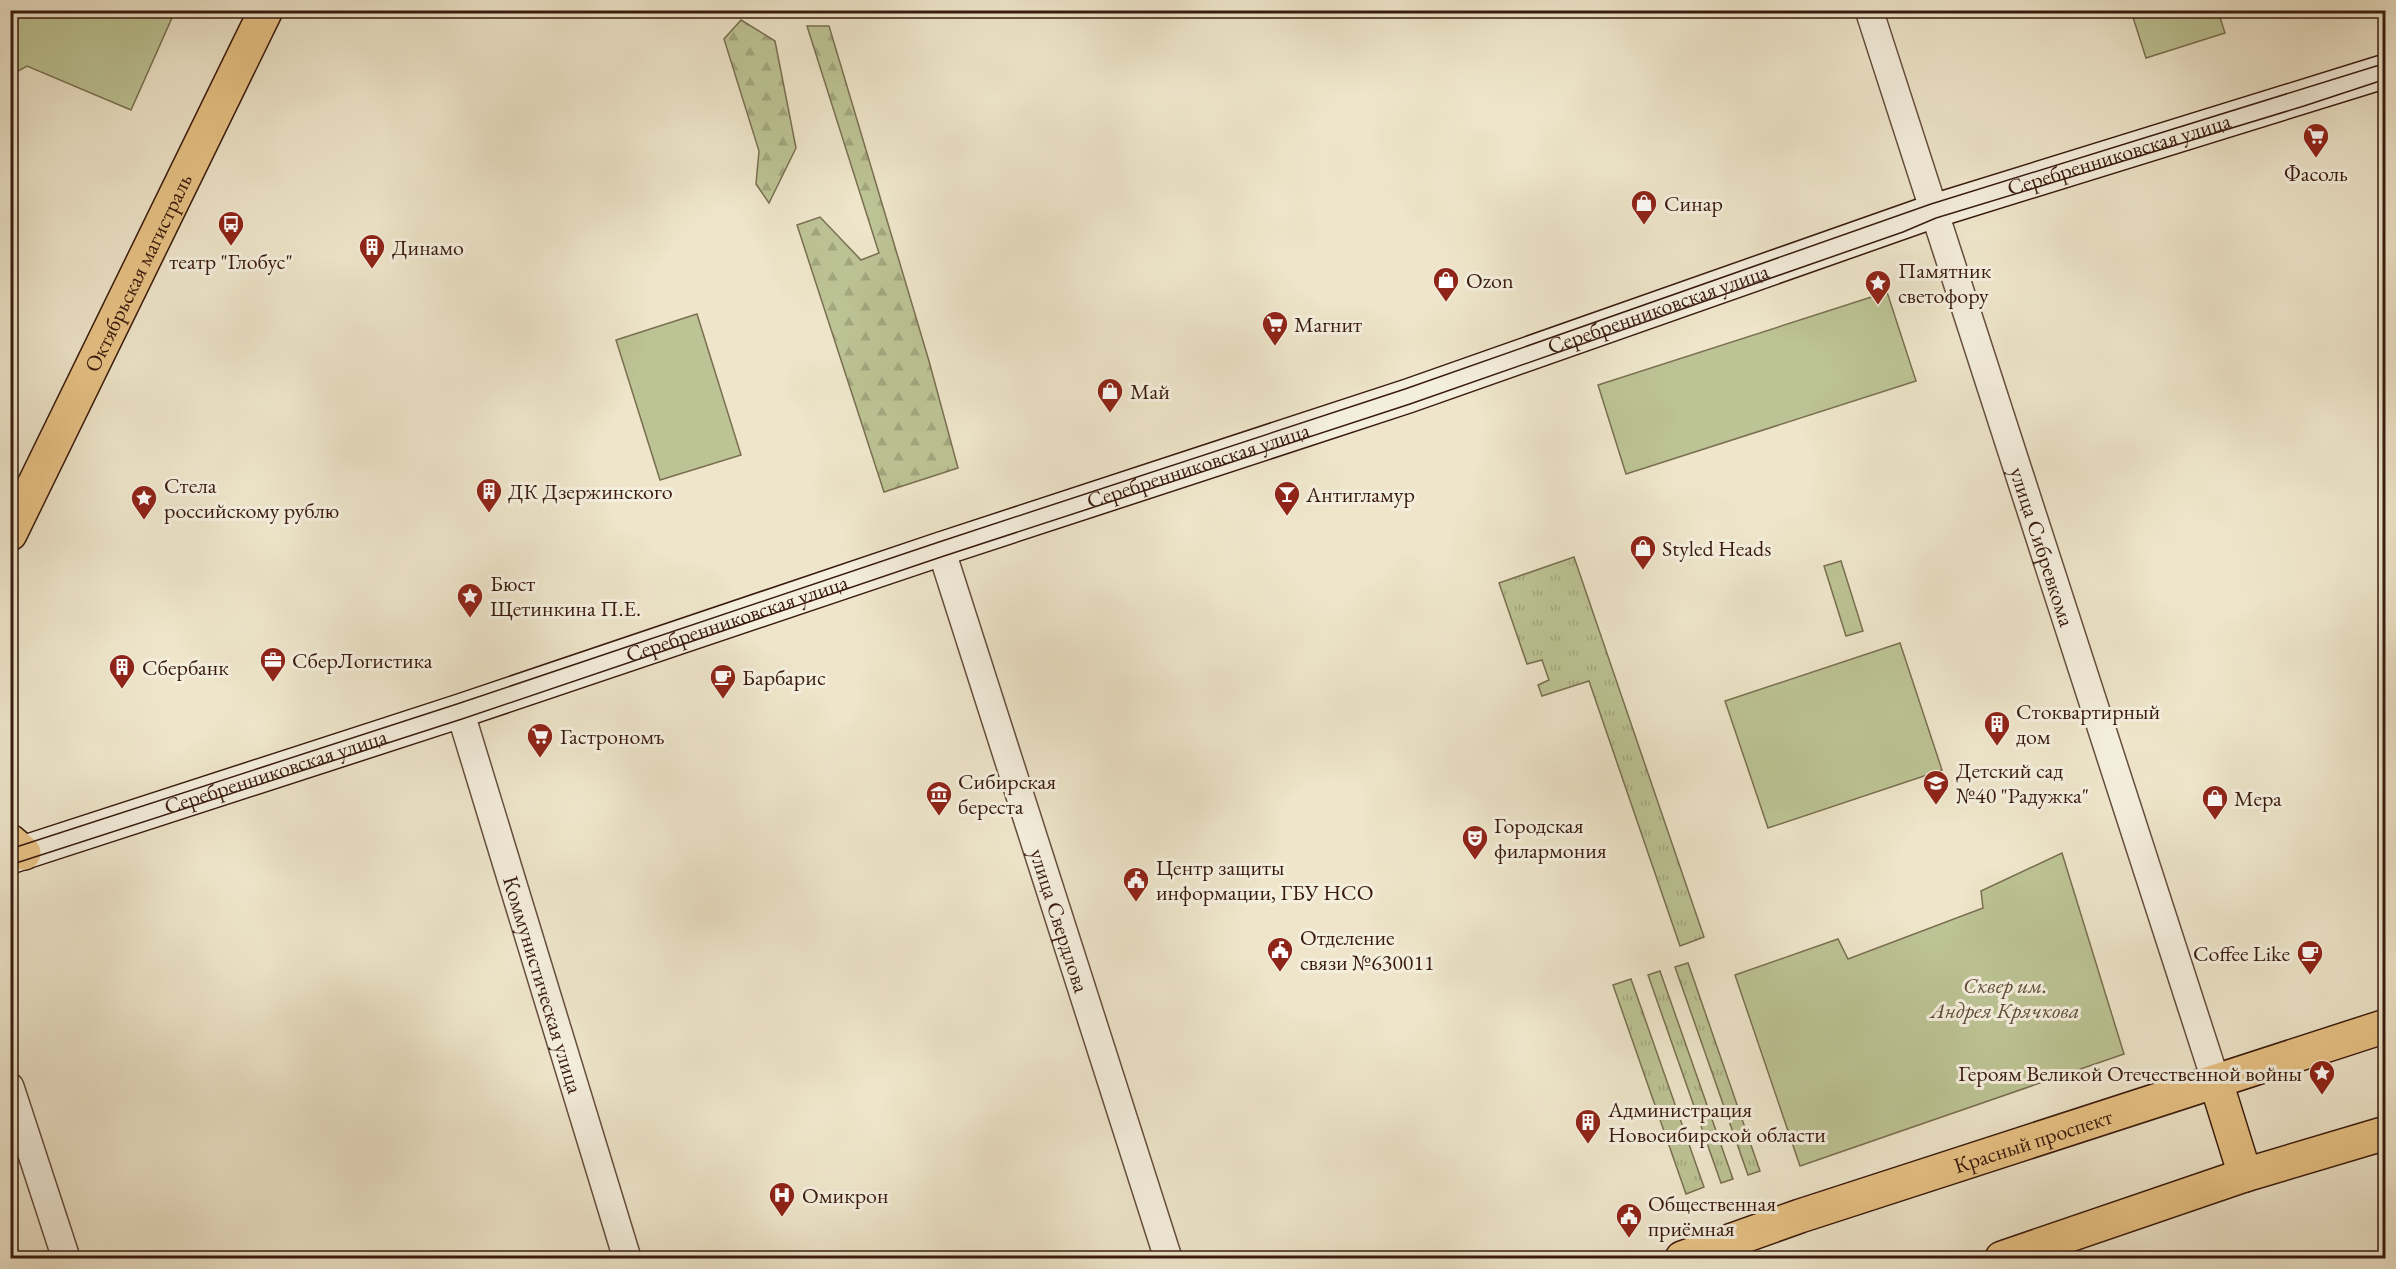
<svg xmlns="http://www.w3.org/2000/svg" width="2396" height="1269" viewBox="0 0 2396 1269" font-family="'EB Garamond',serif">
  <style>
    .grass { fill: url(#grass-tufts); stroke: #7a6f51; stroke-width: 1.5 }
    .forest { fill: url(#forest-firs); stroke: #7a6f51; stroke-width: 1.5 }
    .park { fill: #bcc394; stroke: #7a6f51; stroke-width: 1.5 }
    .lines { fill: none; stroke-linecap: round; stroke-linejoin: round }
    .street-casing { stroke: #664e3d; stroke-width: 30 }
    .secondary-casing { stroke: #391b0e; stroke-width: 36 }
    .primary-casing { stroke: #391b0e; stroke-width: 36 }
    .street { stroke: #f4eedd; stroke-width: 27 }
    .secondary { stroke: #f4eedd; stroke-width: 33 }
    .primary { stroke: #e7c285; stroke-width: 33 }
    .tram { stroke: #391b0e; stroke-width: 1.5 }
    .labels { text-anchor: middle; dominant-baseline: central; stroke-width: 6; stroke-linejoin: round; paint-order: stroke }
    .street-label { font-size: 22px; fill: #391b0e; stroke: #f4eedd }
    .poi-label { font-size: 22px; fill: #391b0e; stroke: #f4eedd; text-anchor: start }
    .park-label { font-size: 22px; font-style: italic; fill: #604d36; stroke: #f4eedd }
  </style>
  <defs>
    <pattern id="grass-tufts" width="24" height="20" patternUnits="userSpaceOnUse" patternTransform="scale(1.5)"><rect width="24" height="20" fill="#bcc394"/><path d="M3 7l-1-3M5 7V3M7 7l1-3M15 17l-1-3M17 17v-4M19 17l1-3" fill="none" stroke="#a2a77e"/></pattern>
    <pattern id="forest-firs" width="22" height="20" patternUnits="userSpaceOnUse" patternTransform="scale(1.5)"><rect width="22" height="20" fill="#bcc394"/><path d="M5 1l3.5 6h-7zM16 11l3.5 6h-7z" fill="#a2a77e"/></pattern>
  </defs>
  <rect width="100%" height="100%" fill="#eee5ca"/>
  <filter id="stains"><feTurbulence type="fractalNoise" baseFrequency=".00333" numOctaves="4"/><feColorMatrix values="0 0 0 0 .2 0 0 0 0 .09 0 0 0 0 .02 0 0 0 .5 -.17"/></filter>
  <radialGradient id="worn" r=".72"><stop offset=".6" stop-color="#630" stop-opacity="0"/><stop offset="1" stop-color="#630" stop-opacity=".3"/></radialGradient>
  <g class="grass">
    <polygon points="1574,557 1704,937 1680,946 1589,681 1542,696 1538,685 1549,680 1542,660 1527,664 1499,583"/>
    <polygon points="1688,963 1760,1171 1748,1175 1675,967"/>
    <polygon points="1660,971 1733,1179 1721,1183 1648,975"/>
    <polygon points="1631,979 1704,1187 1686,1194 1613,985"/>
  </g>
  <g class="forest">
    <polygon points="741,20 775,41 796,148 769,203 756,184 759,151 724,39"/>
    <polygon points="807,26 829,26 929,361 958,468 884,492 797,225 820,217 861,260 879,253"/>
  </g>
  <g class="park">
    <polygon points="11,10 175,10 175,11 131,110 27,66 11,75"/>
    <polygon points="2131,11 2218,11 2225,33 2146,58"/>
    <polygon points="1887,292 1916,381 1626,474 1598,385"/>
    <polygon points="697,314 741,455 660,480 616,340"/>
    <polygon points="1841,561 1863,631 1846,636 1824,566"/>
    <polygon points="1900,643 1942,770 1768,828 1725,701"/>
    <polygon points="2062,853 2124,1054 1800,1166 1735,975 1838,939 1848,959 1983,908 1981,891"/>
  </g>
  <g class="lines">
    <g class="street-casing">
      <g id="street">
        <path id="s1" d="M1869,10L2216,1082"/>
        <path id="s2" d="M941,549L1168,1258"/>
        <path id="s3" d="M460,711L627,1258"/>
        <polyline points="10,1087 66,1258"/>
      </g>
    </g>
    <g class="secondary-casing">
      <g id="secondary">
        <path id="s4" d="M10,857L460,711L941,549L1408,396L1934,211L2386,71"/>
      </g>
    </g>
    <g class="primary-casing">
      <g id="primary">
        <path id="s5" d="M10,534L266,10"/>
        <polyline points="10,841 24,853"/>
        <polyline points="2216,1082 2245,1175"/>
        <path id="s6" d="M1682,1258L1800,1216L2386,1026"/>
        <polyline points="2002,1258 2245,1175 2386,1133"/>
      </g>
    </g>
    <use href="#street" class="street"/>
    <use href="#secondary" class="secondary"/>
    <use href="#primary" class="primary"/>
    <g class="tram">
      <polyline points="10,849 457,704 939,542 1405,389 1931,204 2386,63"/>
      <polyline points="10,865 462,719 944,556 1410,404 1903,232 1936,218 2304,106 2386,79"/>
    </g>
  </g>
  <defs>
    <g id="supermarket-pin" transform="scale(1.35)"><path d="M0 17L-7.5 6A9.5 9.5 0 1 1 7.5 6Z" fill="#8f2418" stroke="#f4eedd"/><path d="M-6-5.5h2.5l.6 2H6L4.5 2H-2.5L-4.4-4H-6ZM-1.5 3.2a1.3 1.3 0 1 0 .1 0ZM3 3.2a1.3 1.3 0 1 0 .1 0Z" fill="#fff"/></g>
    <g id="shop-pin" transform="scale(1.35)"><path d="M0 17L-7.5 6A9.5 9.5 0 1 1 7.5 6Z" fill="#8f2418" stroke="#f4eedd"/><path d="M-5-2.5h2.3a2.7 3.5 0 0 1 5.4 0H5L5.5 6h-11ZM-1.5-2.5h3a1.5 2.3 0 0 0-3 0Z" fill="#fff"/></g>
    <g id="bus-pin" transform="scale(1.35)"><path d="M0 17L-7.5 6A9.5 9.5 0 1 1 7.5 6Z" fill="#8f2418" stroke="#f4eedd"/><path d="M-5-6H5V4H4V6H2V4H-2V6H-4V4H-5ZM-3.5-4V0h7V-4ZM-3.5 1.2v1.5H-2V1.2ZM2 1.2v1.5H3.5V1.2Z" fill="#fff"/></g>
    <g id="building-pin" transform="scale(1.35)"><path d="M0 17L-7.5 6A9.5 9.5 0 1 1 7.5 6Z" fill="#8f2418" stroke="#f4eedd"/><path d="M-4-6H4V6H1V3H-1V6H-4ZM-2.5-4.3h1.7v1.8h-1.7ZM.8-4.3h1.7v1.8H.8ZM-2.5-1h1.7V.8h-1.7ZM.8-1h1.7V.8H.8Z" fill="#fff"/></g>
    <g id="sight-pin" transform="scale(1.35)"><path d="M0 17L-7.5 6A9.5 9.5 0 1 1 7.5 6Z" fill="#8f2418" stroke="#f4eedd"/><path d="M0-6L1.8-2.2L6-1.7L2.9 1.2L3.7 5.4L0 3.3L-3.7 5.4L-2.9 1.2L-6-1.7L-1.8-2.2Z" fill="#fff"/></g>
    <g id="bar-pin" transform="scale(1.35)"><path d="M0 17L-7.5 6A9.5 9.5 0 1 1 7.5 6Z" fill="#8f2418" stroke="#f4eedd"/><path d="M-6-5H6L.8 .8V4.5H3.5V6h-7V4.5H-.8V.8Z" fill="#fff"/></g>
    <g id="office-pin" transform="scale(1.35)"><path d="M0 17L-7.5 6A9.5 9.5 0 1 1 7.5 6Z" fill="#8f2418" stroke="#f4eedd"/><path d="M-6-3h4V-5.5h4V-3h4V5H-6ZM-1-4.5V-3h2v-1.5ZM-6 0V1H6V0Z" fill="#fff"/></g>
    <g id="cafe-pin" transform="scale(1.35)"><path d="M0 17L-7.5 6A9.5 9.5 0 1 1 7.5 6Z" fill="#8f2418" stroke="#f4eedd"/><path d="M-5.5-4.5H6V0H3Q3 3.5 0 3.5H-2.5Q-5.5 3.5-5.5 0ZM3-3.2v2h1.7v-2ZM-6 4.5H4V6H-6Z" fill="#fff"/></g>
    <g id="school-pin" transform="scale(1.35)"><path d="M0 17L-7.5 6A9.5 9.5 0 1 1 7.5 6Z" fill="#8f2418" stroke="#f4eedd"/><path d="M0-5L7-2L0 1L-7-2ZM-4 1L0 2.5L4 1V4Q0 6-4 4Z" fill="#fff"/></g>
    <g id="museum-pin" transform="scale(1.35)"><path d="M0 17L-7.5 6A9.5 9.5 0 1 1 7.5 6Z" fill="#8f2418" stroke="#f4eedd"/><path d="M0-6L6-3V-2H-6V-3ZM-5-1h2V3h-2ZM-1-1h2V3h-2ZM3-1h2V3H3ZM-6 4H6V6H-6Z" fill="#fff"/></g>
    <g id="theatre-pin" transform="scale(1.35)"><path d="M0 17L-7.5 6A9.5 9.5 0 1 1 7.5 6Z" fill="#8f2418" stroke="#f4eedd"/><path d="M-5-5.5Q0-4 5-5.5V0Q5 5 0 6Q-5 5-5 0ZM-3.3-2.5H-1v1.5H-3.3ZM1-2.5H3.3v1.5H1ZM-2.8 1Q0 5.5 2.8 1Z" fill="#fff"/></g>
    <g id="civic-pin" transform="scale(1.35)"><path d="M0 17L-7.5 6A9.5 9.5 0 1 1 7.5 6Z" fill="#8f2418" stroke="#f4eedd"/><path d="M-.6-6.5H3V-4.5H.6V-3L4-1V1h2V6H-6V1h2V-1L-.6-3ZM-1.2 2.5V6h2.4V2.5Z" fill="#fff"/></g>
    <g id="hospital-pin" transform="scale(1.35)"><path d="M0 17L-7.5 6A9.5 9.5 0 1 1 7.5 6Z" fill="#8f2418" stroke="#f4eedd"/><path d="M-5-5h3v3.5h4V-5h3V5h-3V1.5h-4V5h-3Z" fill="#fff"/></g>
  </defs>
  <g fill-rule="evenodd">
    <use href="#supermarket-pin" x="2316" y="136"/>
    <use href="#shop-pin" x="1644" y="203"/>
    <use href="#bus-pin" x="231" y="224"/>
    <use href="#building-pin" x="372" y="247"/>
    <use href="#shop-pin" x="1446" y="280"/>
    <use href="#sight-pin" x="1878" y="283"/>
    <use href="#supermarket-pin" x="1275" y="324"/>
    <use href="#shop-pin" x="1110" y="391"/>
    <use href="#building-pin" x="489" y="491"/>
    <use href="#bar-pin" x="1287" y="494"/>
    <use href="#sight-pin" x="144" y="498"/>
    <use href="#shop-pin" x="1643" y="548"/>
    <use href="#sight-pin" x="470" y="596"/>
    <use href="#office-pin" x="273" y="660"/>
    <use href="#building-pin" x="122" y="667"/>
    <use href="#cafe-pin" x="723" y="677"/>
    <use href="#building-pin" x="1997" y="724"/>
    <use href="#supermarket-pin" x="540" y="736"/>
    <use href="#school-pin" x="1936" y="783"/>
    <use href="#museum-pin" x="939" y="794"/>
    <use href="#shop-pin" x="2215" y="798"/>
    <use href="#theatre-pin" x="1475" y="838"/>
    <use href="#civic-pin" x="1136" y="880"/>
    <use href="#civic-pin" x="1280" y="950"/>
    <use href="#cafe-pin" x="2310" y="953"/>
    <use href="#sight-pin" x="2322" y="1073"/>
    <use href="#building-pin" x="1588" y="1122"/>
    <use href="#hospital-pin" x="782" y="1195"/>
    <use href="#civic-pin" x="1629" y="1216"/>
  </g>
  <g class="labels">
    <g class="street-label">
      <text stroke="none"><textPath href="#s4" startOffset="2223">Серебренниковская улица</textPath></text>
      <text stroke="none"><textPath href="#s5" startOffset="291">Октябрьская магистраль</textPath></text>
      <text stroke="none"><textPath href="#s4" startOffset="1737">Серебренниковская улица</textPath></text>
      <text stroke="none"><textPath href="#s4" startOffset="1251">Серебренниковская улица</textPath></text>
      <text stroke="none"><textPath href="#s1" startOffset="564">улица Сибревкома</textPath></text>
      <text stroke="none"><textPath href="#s4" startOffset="765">Серебренниковская улица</textPath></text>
      <text stroke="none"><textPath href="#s4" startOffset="279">Серебренниковская улица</textPath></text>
      <text stroke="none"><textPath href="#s2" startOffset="390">улица Свердлова</textPath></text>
      <text stroke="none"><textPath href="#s3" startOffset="286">Коммунистическая улица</textPath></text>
      <text stroke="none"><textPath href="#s6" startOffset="370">Красный проспект</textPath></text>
    </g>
    <g class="poi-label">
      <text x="2316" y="173" text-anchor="middle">Фасоль</text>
      <text x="1664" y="203">Синар</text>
      <text x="392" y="247">Динамо</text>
      <text x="231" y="261" text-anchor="middle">театр "Глобус"</text>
      <text x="1898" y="270">Памятник<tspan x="1898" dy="25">светофору</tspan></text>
      <text x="1466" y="280">Ozon</text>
      <text x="1294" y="324">Магнит</text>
      <text x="1130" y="391">Май</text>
      <text x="164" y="485">Стела<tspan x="164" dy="25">российскому рублю</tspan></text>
      <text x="508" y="491">ДК Дзержинского</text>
      <text x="1306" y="494">Антигламур</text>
      <text x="1662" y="548">Styled Heads</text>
      <text x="490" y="583">Бюст<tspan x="490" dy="25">Щетинкина П.Е.</tspan></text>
      <text x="292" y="660">СберЛогистика</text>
      <text x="142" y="667">Сбербанк</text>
      <text x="742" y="677">Барбарис</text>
      <text x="2016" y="711">Стоквартирный<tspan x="2016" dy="25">дом</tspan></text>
      <text x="560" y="736">Гастрономъ</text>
      <text x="1956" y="770">Детский сад<tspan x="1956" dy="25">№40 "Радужка"</tspan></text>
      <text x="958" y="781">Сибирская<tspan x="958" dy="25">береста</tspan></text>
      <text x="2234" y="798">Мера</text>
      <text x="1494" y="825">Городская<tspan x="1494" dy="25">филармония</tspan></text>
      <text x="1156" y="867">Центр защиты<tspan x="1156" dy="25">информации, ГБУ НСО</tspan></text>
      <text x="1300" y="937">Отделение<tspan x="1300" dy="25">связи №630011</tspan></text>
      <text x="2290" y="953" text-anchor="end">Coffee Like</text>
      <text x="2302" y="1073" text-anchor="end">Героям Великой Отечественной войны</text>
      <text x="1608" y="1109">Администрация<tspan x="1608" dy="25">Новосибирской области</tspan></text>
      <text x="802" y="1195">Омикрон</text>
      <text x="1648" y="1203">Общественная<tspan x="1648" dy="25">приёмная</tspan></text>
    </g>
    <g class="park-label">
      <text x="2005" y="985">Сквер им.<tspan x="2005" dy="25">Андрея Крячкова</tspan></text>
    </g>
  </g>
  <rect width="2396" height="1269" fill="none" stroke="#eee5ca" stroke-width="36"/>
  <rect x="12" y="12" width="2372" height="1245" fill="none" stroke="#391b0e" stroke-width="3"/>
  <rect x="18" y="18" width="2360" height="1233" fill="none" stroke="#391b0e" stroke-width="1.5"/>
  <rect width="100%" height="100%" filter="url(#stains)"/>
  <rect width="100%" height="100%" fill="url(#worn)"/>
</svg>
